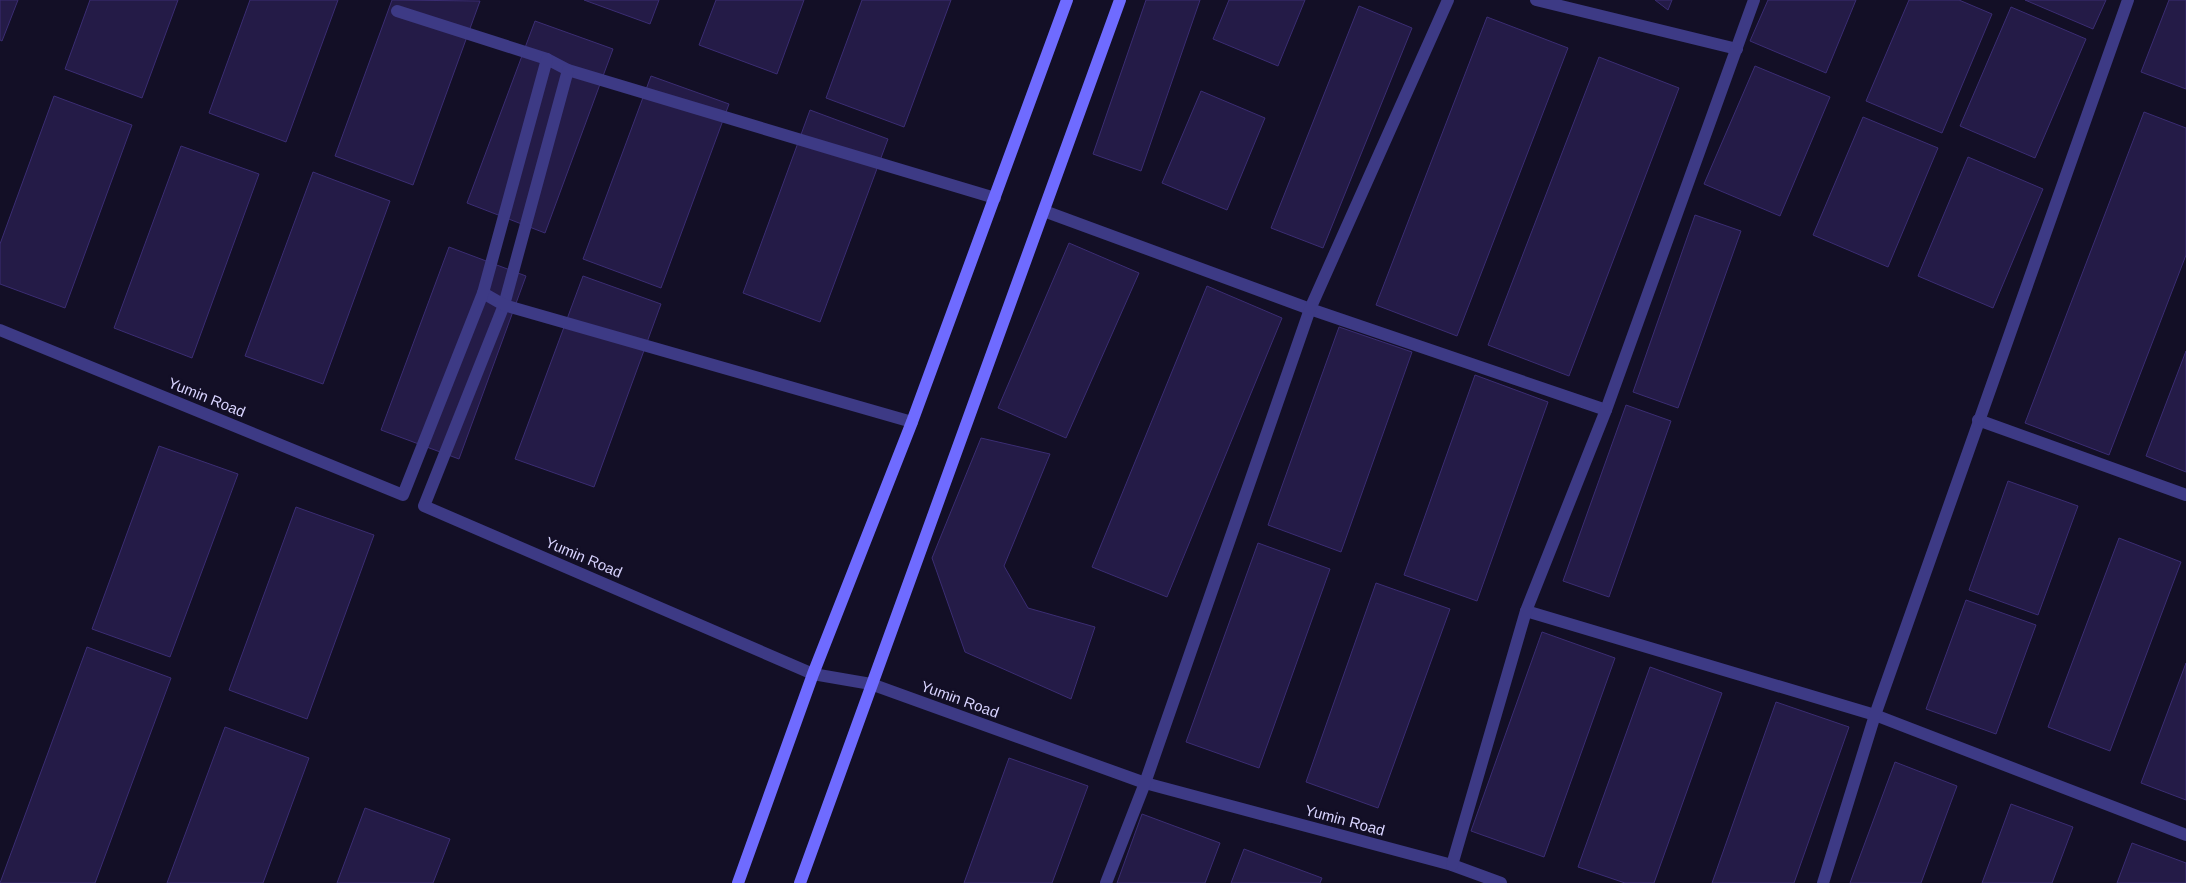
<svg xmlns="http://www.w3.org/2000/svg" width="2186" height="883" viewBox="0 0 2186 883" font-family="Arial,sans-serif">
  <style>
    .building { fill: #241b47; stroke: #3b2d73 }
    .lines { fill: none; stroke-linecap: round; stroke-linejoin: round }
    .street { stroke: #3d3a85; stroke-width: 12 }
    .secondary { stroke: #6f6bff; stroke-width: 12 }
    .labels { text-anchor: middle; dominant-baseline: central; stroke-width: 5; stroke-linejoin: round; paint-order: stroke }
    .street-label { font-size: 15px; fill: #d9d4ff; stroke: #130f26 }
  </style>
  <rect width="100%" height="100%" fill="#130f26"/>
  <g class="building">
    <polygon points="0,0 18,0 2,41 0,40"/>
    <polygon points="90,0 178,0 142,98 65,69"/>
    <polygon points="250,0 338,0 286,142 209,113"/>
    <polygon points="392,0 480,1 413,185 335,156"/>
    <polygon points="584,0 659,0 650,24"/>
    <polygon points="716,0 804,0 777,74 699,45"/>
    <polygon points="862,0 951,0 904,127 826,98"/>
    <polygon points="1146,0 1200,0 1141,171 1093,154"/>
    <polygon points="1229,0 1305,0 1278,66 1213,39"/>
    <polygon points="1655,0 1672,0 1668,10"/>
    <polygon points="1768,0 1856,0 1826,73 1750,41"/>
    <polygon points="1909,0 1959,0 1992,14 1942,133 1866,101"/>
    <polygon points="2025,0 2106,0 2093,29"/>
    <polygon points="2169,0 2186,0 2186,89 2141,72"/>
    <polygon points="1359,6 1412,28 1323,248 1271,228"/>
    <polygon points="2011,7 2086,39 2035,158 1960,126"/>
    <polygon points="1487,17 1568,48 1457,336 1376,305"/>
    <polygon points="535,21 613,49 545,233 467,203"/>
    <polygon points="1599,57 1679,88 1569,376 1488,345"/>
    <polygon points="1755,66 1830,97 1780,216 1704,184"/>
    <polygon points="651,76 729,104 661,288 583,259"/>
    <polygon points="1201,91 1265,118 1227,210 1162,183"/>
    <polygon points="54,96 132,125 65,308 0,284 0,244"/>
    <polygon points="810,110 888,139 820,322 743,293"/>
    <polygon points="2144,112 2186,128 2186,255 2109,455 2025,423"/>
    <polygon points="1863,117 1938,148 1888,267 1813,235"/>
    <polygon points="181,146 259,174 192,358 114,328"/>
    <polygon points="1968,157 2043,189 1993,308 1918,276"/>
    <polygon points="313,172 390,201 323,384 245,356"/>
    <polygon points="1695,215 1741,231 1678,408 1633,392"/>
    <polygon points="1069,243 1139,273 1066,438 998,408"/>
    <polygon points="449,247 526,276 459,459 381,430"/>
    <polygon points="583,276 661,304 594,487 515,459"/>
    <polygon points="1207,286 1282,318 1167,597 1092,567"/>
    <polygon points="1339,327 1412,352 1341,552 1268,525"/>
    <polygon points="2186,351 2186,472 2146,456"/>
    <polygon points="1475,375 1548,402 1477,601 1404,575"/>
    <polygon points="1626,405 1671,421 1609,597 1563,581"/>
    <polygon points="981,438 1050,454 1004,566 1028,608 1095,627 1071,699 965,652 932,558"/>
    <polygon points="159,446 238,474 170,657 92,629"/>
    <polygon points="2008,481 2078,506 2038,615 1969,590"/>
    <polygon points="296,507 374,535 307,719 229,690"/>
    <polygon points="2119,538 2181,562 2110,751 2048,727"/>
    <polygon points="1258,543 1330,569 1259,768 1186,742"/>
    <polygon points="1376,583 1450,609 1378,808 1306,782"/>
    <polygon points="1966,600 2036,625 1996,734 1926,709"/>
    <polygon points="1542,632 1615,658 1544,857 1471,831"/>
    <polygon points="87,647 171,678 95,883 0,883"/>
    <polygon points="2186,663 2186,800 2141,783"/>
    <polygon points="1650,667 1722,693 1654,883 1625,883 1578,867"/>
    <polygon points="1776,702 1849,727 1794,883 1712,883"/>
    <polygon points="225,727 309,758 263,883 167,883"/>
    <polygon points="1009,758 1088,786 1052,883 964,883"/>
    <polygon points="1895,762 1957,786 1921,883 1850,883"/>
    <polygon points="2011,804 2073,827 2052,883 1982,883"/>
    <polygon points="365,808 450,839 433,883 337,883"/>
    <polygon points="1142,814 1220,843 1205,883 1117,883"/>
    <polygon points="2132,843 2186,863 2186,883 2117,883"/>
    <polygon points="1244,849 1322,878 1320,883 1231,883"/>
  </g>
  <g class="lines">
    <g class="street">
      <polyline points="1536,0 1737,49"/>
      <polyline points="397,11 547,59 568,70 995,198"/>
      <polyline points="568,70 504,305 424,506 813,674 871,684 1145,783 1452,865 1501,883"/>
      <polyline points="1044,211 1310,309 1606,410"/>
      <polyline points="483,293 504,305 912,422"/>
      <polyline points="0,330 403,495 483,293 547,59"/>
      <polyline points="1978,420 2186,495"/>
      <polyline points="1526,611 1875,715 2186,835"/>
      <polyline points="1452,865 1526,611 1606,410 1754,0"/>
      <polyline points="1106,883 1145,783 1310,309 1448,0"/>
      <polyline points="1823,883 1875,715 2128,0"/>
    </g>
    <g class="secondary">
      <polyline points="738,883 813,674 912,422 1067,0"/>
      <polyline points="800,883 1120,0"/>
    </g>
  </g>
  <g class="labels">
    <g class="street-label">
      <text transform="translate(207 397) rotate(22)">Yumin Road</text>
      <text transform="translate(584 557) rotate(23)">Yumin Road</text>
      <text transform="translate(960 699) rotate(20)">Yumin Road</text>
      <text transform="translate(1345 820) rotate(15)">Yumin Road</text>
    </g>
  </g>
</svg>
